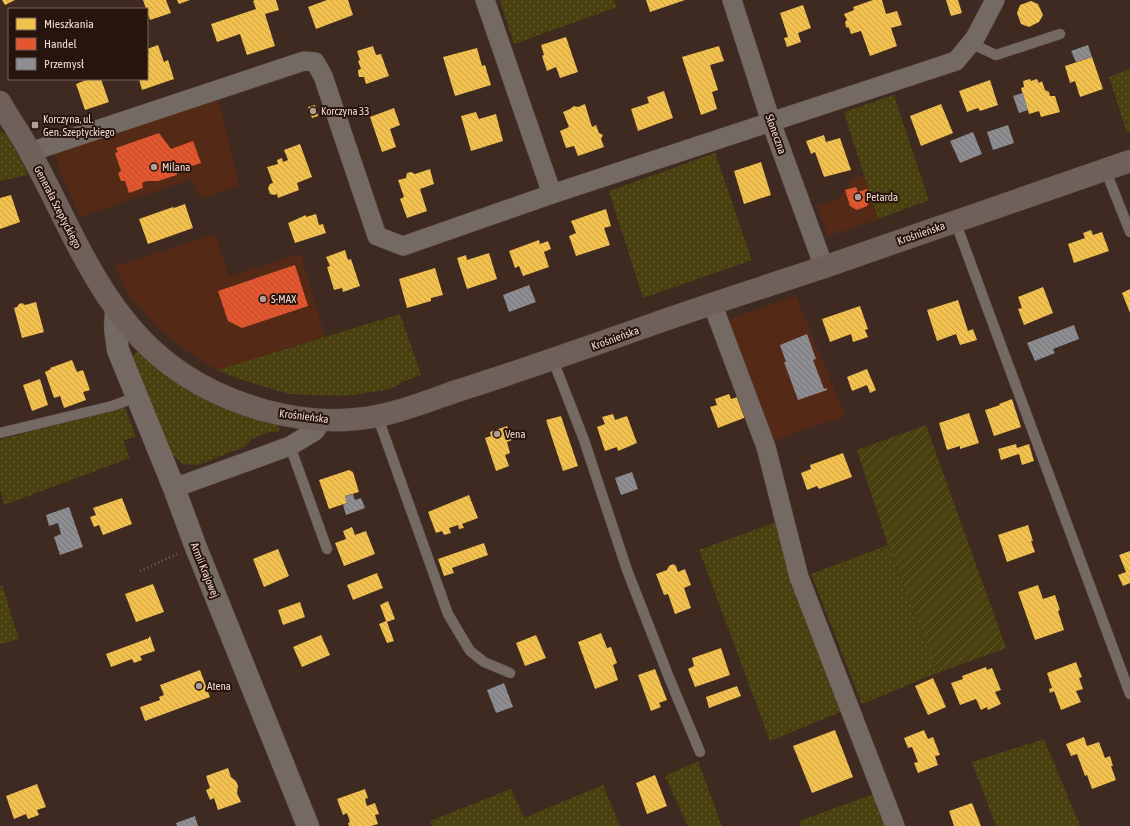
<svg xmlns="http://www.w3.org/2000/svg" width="1130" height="826" viewBox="0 0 1130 826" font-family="'Asap Condensed',sans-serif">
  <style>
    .built { fill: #542a17 }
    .grass { fill: url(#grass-dots) }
    .garden { fill: url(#garden-furrows) }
    .homes { fill: url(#homes-back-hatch) }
    .shops { fill: url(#shops-back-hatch) }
    .industry { fill: url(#industry-back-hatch) }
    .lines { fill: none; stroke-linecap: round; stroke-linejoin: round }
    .service-casing { stroke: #59473f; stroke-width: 11 }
    .minor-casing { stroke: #59473f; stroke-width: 20 }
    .tertiary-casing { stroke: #59473f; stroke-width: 23 }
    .secondary-casing { stroke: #59473f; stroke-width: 23 }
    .path { stroke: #6f645e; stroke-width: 2.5; stroke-dasharray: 1 3; stroke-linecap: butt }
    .service { stroke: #746963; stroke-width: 10 }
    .minor { stroke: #746963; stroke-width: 19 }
    .tertiary { stroke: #746963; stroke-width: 22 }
    .secondary { stroke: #6f615a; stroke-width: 22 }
    .poi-dot { fill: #b39b91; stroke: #26140d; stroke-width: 1.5 }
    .labels { text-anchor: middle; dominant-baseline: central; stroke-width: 4; stroke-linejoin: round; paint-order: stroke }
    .poi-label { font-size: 11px; fill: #f1d8cd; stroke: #26140d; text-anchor: start }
    .street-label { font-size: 11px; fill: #f1d8cd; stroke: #26140d }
  </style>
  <defs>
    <pattern id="grass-dots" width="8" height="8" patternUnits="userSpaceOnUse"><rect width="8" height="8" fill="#48400e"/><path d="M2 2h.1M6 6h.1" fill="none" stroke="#635b30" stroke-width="1.8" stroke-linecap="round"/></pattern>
    <pattern id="garden-furrows" width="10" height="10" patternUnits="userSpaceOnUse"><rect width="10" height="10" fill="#48400e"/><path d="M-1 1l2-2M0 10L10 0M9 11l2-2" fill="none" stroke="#635b30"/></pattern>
    <pattern id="homes-back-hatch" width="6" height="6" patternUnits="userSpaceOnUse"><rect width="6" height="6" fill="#f2c14e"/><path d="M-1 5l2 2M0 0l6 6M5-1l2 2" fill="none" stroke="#c8a14a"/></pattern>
    <pattern id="shops-back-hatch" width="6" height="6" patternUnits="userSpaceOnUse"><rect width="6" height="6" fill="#e4572e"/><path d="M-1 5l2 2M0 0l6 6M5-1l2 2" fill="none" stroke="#b55033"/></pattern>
    <pattern id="industry-back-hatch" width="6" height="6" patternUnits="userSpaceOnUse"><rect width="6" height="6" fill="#8d8d92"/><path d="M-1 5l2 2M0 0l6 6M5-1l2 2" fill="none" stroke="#787679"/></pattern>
  </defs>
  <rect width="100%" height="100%" fill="#3f2a21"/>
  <g class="built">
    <polygon points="218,96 239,185 201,199 191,179 80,217 68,190 54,154"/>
    <polygon points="864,175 878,219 828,236 817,206 840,198 853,178"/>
    <polygon points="215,234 229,276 301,254 325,337 217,370 181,347 155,325 127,293 115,266"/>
    <polygon points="796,296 845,416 773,441 727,320"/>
  </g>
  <g class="grass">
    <polygon points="500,0 614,0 617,7 514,44"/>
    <polygon points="1130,69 1130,132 1127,133 1109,77"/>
    <polygon points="894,95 929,200 878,219 844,112"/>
    <polygon points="0,131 8,136 28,175 0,181"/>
    <polygon points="715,153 752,260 643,298 609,191"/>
    <polygon points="400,314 421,375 402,382 391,389 345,396 289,394 236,378 217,370"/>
    <polygon points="136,352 142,353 276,423 280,428 278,432 269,432 252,439 244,447 198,465 183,464 171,453 132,358"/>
    <polygon points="124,405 136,437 123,440 130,458 4,505 0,489 0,440"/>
    <polygon points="779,521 845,710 770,741 699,550"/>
    <polygon points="888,545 937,673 862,704 811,574"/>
    <polygon points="2,585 19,639 0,644 0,586"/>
    <polygon points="1044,739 1080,826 996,826 972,762"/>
    <polygon points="698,761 722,826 688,826 665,776"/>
    <polygon points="603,785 620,826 432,826 430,821 511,789 524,818"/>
    <polygon points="877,793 889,826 801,826 799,821"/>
  </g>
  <polygon class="garden" points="926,425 1006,648 937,673 888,545 857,450"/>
  <g class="homes">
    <polygon points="2,0 15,0 5,5"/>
    <polygon points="143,0 166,0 171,13 150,20"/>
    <polygon points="177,0 190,0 179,4"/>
    <polygon points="255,0 276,0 279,10 265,14 275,46 247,55 240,34 217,42 211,24 256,9 253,1"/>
    <polygon points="327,0 348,0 353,15 316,29 308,7"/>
    <polygon points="646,0 685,0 650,12"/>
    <polygon points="873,0 882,0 886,14 897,11 902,25 891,28 897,46 870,56 861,31 851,34 849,28 846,27 845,22 847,20 844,14 854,10 853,7"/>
    <polygon points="946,0 958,0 962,13 951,16"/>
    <polygon points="1031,1 1038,4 1043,15 1039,22 1029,27 1021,24 1017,13 1020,5"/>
    <polygon points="803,5 811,28 798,33 801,42 787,47 784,38 788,37 780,13"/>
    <polygon points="566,37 578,72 560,78 556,67 547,71 542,56 544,55 541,45"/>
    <polygon points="158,45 164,62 168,60 174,79 142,90 139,79 147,79 147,53 149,52 147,49"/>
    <polygon points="373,46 376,55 381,54 389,76 366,84 364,77 359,77 358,72 358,70 361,69 358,61 360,60 357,51"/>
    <polygon points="719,46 724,61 710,65 718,90 712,92 717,109 701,115 682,57"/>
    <polygon points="477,48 482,66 485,65 491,85 455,96 443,57"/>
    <polygon points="1092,57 1103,89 1080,97 1075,81 1070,83 1065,66"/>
    <polygon points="89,79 101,79 109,102 85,110 76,84"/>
    <polygon points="1030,79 1031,81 1037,79 1039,83 1042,81 1045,90 1049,92 1050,96 1055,96 1060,112 1041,117 1039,111 1029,114 1021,88 1024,87 1023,81"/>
    <polygon points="990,80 998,105 980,111 978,108 967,112 959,91"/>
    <polygon points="664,91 673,118 638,131 631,109 649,103 647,97"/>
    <polygon points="585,104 592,127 596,125 599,133 603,135 601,139 604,147 578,156 574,146 566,148 560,131 569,127 563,112 570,109 574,106 578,107"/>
    <polygon points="941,104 953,133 921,146 910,116"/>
    <polygon points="315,105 318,116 312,118 308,107"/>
    <polygon points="394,108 400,125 390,129 396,147 382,152 370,117"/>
    <polygon points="476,112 479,119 496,114 503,141 471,151 461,116"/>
    <polygon points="824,135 826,142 840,138 851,170 824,177 815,152 811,154 806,141"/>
    <polygon points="300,144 312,177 297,183 299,190 278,198 277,194 274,195 270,194 268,188 270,184 273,183 267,167 278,164 277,160 282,158 283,162 288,160 284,150"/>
    <polygon points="761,162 771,195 744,204 734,171"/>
    <polygon points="430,169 434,184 420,189 427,211 407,218 400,199 404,197 398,180 406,178 407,173 411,172 415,174"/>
    <polygon points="11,195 20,222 0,229 0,198"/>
    <polygon points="185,204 193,228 148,244 139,219 173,207 174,208"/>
    <polygon points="606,209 611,226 604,228 610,245 576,256 569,236 576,233 571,221"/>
    <polygon points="316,214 319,225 323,224 326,233 295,243 288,223 306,215 306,217"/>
    <polygon points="1091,230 1093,235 1102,232 1109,251 1074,263 1068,244 1085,238 1083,233"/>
    <polygon points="539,240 540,244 548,241 551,249 544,252 549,267 523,276 519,266 515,268 509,251"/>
    <polygon points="345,250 348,260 351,259 360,286 343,292 342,288 334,290 327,267 330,266 326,257"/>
    <polygon points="489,253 497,279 467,289 457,258 466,255 467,260"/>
    <polygon points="435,268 443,295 431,298 431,301 407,308 399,279"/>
    <polygon points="1043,287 1053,313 1024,325 1018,309 1022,308 1018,297"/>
    <polygon points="1130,289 1130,313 1122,293"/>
    <polygon points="958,300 968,331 973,329 977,340 960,345 956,334 937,341 927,310"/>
    <polygon points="36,302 44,332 22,338 14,308 17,307 19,304 22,303 25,305"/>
    <polygon points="860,306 868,329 865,330 868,337 853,342 851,334 830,342 822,319"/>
    <polygon points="72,360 77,372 83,370 90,390 83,392 86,400 64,408 60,396 54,398 45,372 51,369 50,368"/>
    <polygon points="867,369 876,390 870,393 867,385 852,391 847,377"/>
    <polygon points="40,379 48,405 32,411 23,385"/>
    <polygon points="729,394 731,399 741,396 749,416 718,428 710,407 717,405 715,399"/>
    <polygon points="1012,399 1021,427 994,436 985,410 1000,405 999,404"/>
    <polygon points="969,413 979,443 960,449 960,446 947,450 939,423"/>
    <polygon points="613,414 615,420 627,416 637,443 618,451 617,447 605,451 597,427 605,424 602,417"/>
    <polygon points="561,416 578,466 563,471 546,420"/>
    <polygon points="507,426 512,440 507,442 510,453 505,455 509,466 496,471 485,438 491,436 490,432"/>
    <polygon points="1016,444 1017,448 1029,444 1034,461 1022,465 1019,454 1001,460 998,449"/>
    <polygon points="843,453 852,477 819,489 817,486 807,490 801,473 811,469 810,465"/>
    <polygon points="349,470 353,472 359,492 345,496 347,503 329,509 319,480"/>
    <polygon points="469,495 478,518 462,524 464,528 459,529 458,525 449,528 451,533 444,535 442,531 436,533 428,512"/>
    <polygon points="122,498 132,524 103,535 99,525 94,527 90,517 96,515 93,508"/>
    <polygon points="1028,525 1033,541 1031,541 1035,552 1007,562 998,535"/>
    <polygon points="352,527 355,535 366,531 375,554 344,566 335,543 346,539 343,531"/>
    <polygon points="484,543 488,555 452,568 454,573 444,576 438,559"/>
    <polygon points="278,549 289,576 264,587 253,559"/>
    <polygon points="1130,551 1130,583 1123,586 1118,575 1126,572 1119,555"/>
    <polygon points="673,564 676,566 678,572 685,569 691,585 684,588 691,608 675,614 668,594 664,595 656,574 667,570 669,566"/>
    <polygon points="377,573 383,588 353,600 347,585"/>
    <polygon points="153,584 164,612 136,622 125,594"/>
    <polygon points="1038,585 1043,599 1055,595 1060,610 1058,611 1064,630 1035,640 1018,592"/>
    <polygon points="388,601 395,619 387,622 394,641 387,643 379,624 386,621 380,605"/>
    <polygon points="300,602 305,617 283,625 278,610"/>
    <polygon points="601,633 607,648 611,647 617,663 613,665 618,680 595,689 578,642"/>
    <polygon points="321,635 330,655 302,667 293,647"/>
    <polygon points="536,635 546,658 525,666 516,643"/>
    <polygon points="150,636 155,651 140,656 142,660 134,663 132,659 111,667 106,654 149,638 149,637"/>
    <polygon points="721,648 730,675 695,687 688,669 694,666 692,658"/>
    <polygon points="1076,662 1082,677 1079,678 1083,689 1076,691 1081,702 1061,710 1054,691 1050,693 1049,689 1052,688 1047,673"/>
    <polygon points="986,667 987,670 992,668 1001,690 995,692 1001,704 988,710 987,707 981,710 976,699 960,705 951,683 963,679 962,676"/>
    <polygon points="655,669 667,700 659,703 661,707 651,711 638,675"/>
    <polygon points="200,670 210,697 145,721 140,707 160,700 159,697 164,695 160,685"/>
    <polygon points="933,678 946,707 928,715 915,686"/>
    <polygon points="737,686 741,696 709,708 706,697"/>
    <polygon points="835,730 853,777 812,793 793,746"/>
    <polygon points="924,730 928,739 933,737 940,755 935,756 938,765 918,773 914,763 918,762 912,747 908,748 904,738"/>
    <polygon points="1084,737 1087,746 1099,742 1105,758 1110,756 1113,766 1111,766 1116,780 1092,789 1087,775 1085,776 1077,754 1071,756 1066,744"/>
    <polygon points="228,768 231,777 236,781 238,786 237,793 241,802 218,810 214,798 210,800 206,790 210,788 206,776"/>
    <polygon points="655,775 667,806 647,814 636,783"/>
    <polygon points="37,784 46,807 37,810 39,815 28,819 26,814 14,819 6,796"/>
    <polygon points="365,789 368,798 365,799 367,806 375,803 379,814 375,815 378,824 371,826 349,826 348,823 350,822 347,813 343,815 337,799"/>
    <polygon points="972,803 981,826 954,826 949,811"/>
  </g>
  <g class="shops">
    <polygon points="159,133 171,149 193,141 201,163 176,171 177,175 158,181 147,181 142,183 143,188 129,193 125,181 121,181 118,173 121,171 115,153 118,152 116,148"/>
    <polygon points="856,187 858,192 867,189 870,200 867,206 857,210 850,206 845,190"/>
    <polygon points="295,265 308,306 242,328 228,321 218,291"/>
  </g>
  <g class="industry">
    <polygon points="1088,45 1092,57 1076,62 1071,51"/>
    <polygon points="1023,93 1028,110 1019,113 1013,96"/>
    <polygon points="1008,125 1014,143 993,150 987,132"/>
    <polygon points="973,132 982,154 960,163 950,141"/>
    <polygon points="529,285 536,302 509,312 503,295"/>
    <polygon points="1074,325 1079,339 1053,349 1055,353 1035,361 1027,343"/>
    <polygon points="807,334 816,359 813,360 824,389 827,388 827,390 798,400 784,362 786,362 780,345"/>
    <polygon points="632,472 638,489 621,495 615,478"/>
    <polygon points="353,494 355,500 361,498 365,508 346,515 343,505 347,503 345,496"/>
    <polygon points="69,507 83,547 60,555 54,537 61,534 58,523 49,526 46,515"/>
    <polygon points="504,683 513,707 496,713 487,690"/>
    <polygon points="195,816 198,826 177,826 176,823"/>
  </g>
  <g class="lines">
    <g class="service-casing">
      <g id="service">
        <polyline points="970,43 996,55 1060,34"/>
        <polyline points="1105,169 1130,232"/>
        <polyline points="955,221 1130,694"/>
        <polyline points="553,360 584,440 627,570 668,675 700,752"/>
        <polyline points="377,415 448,614 470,651 484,662 510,673"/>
        <polyline points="0,433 112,406 137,397"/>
        <polyline points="290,446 327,549"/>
      </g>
    </g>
    <g class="minor-casing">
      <g id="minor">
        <polyline points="485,0 552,194"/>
        <polyline points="732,0 771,122 824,267"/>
        <polyline points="30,152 304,61 315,62 323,76 377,236 403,246 552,194 956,61 975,38 995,0"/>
        <polyline points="712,303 766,447 799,577 895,826"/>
        <polyline points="174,488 290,446 315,431 322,420"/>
      </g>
    </g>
    <g class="tertiary-casing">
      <polyline id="tertiary" points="116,311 115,328 118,350 174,488 195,545 308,826"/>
    </g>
    <g class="secondary-casing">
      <path id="secondary" d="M0,102C10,120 22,136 31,154C74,232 103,320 180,372C230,406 297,425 357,419C392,416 427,401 460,390C526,369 591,346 656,323C713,303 770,285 827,266C928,231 1029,196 1130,161"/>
    </g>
    <polyline class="path" points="140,571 177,554"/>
    <use href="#service" class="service"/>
    <use href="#minor" class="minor"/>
    <use href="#tertiary" class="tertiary"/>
    <use href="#secondary" class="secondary"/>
  </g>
  <g class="poi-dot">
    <circle cx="313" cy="111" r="4"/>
    <rect x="31" y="121" width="8" height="8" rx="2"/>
    <circle cx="154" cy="167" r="4"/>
    <circle cx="858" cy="197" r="4"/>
    <circle cx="263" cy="299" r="4"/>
    <circle cx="497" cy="434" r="4"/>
    <circle cx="199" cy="686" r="4"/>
  </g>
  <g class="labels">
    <g class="poi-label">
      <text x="321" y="111">Korczyna 33</text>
      <text x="43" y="119">Korczyna, ul.<tspan x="43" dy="13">Gen. Szeptyckiego</tspan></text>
      <text x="162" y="167">Milana</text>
      <text x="866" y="197">Petarda</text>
      <text x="271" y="299">S-MAX</text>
      <text x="505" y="434">Vena</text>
      <text x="207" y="686">Atena</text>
    </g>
    <g class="street-label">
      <text transform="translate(776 134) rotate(70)">Słoneczna</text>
      <text transform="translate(58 207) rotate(63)">Generała Szeptyckiego</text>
      <text transform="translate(921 233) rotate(-19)">Krośnieńska</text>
      <text transform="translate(615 338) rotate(-20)">Krośnieńska</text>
      <text transform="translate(304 416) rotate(7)">Krośnieńska</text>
      <text transform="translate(205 570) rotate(68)">Armii Krajowej</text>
    </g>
  </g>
  <rect x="8" y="8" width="140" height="72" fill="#26140d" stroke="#77625a"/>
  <rect x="16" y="18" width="20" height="12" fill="#f2c14e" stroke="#77625a"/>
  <text x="44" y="28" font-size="12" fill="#f1d8cd">Mieszkania</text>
  <rect x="16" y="38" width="20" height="12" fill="#e4572e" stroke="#77625a"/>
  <text x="44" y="48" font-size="12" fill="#f1d8cd">Handel</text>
  <rect x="16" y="58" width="20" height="12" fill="#8d8d92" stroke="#77625a"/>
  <text x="44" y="68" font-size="12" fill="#f1d8cd">Przemysł</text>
</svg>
